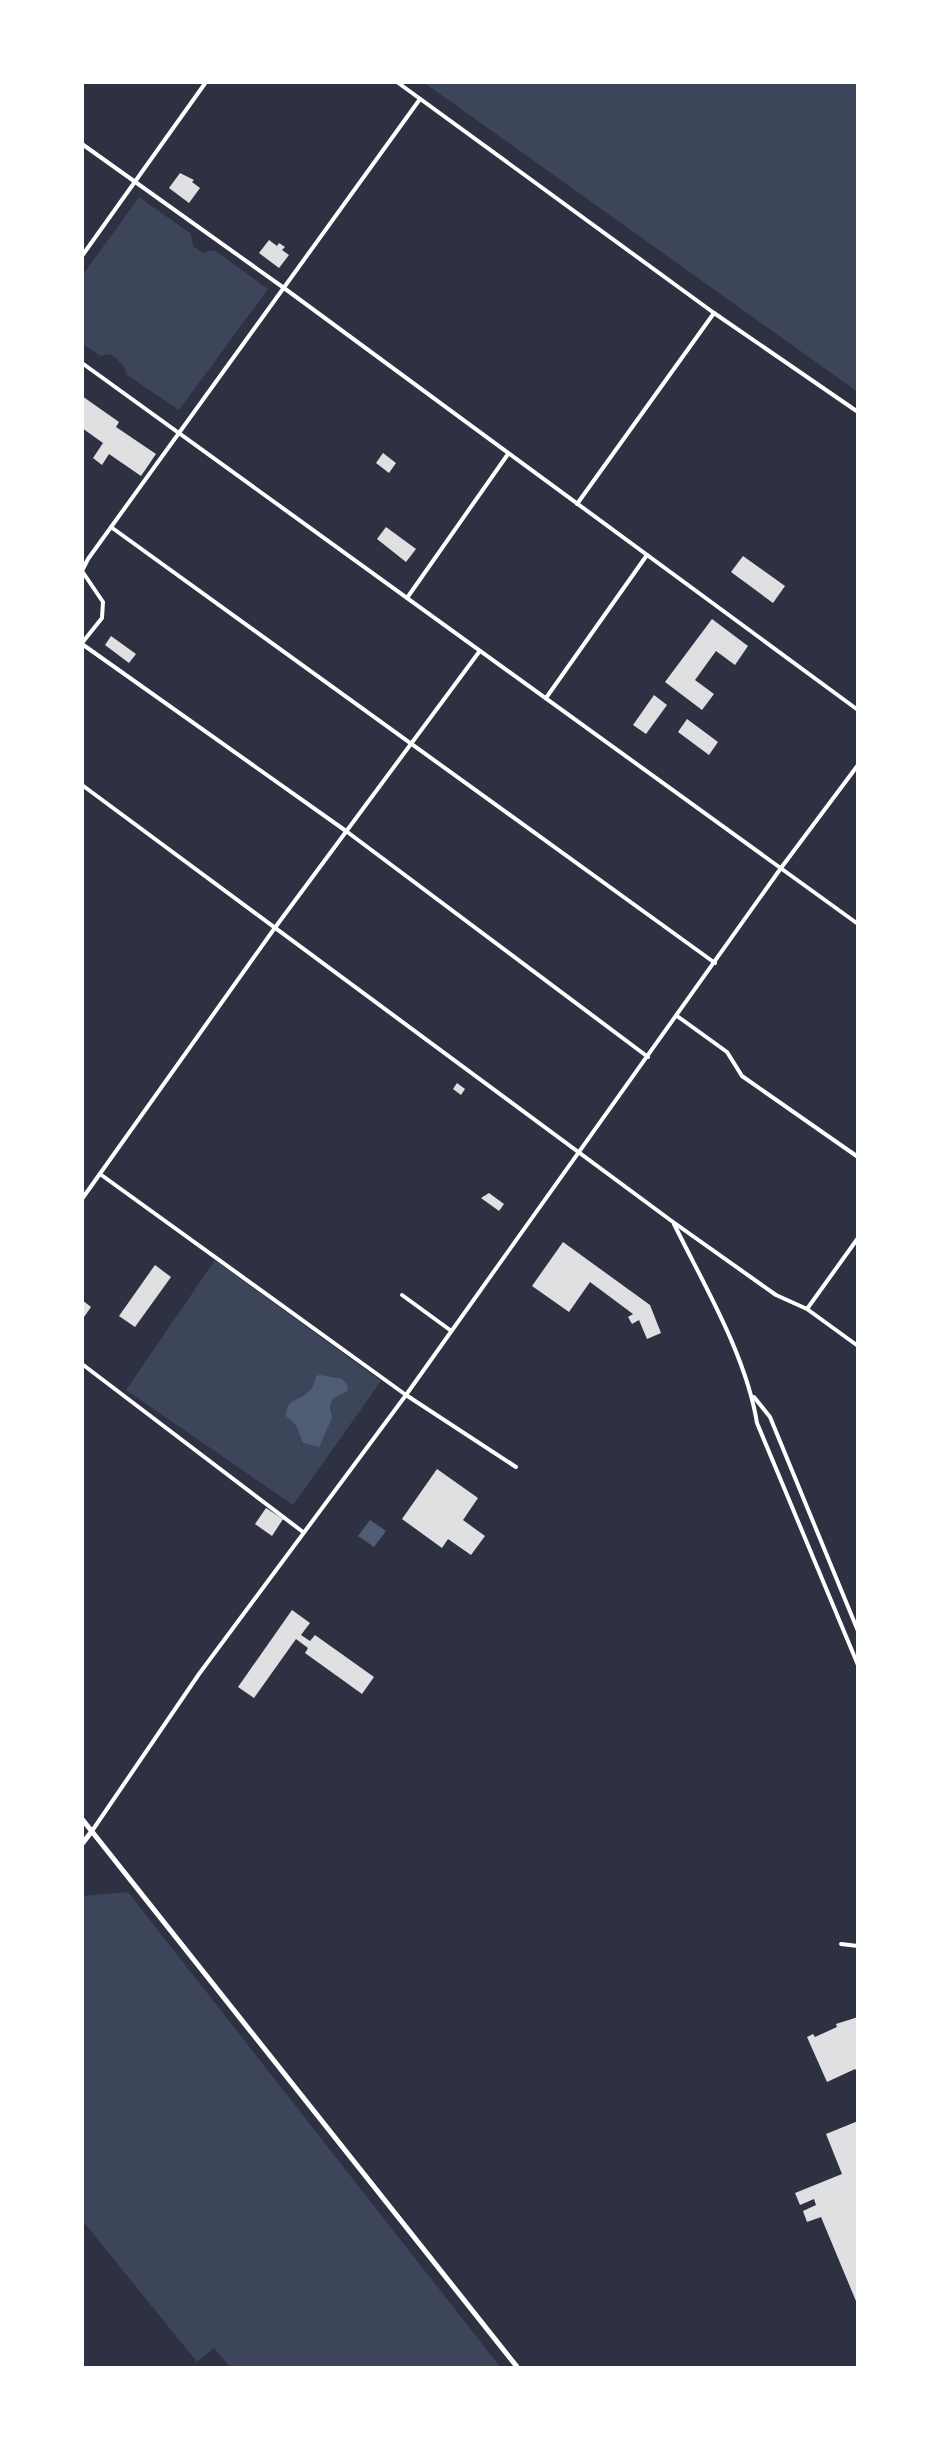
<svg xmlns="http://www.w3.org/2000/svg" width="940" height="2450" viewBox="0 0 940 2450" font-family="Roboto,sans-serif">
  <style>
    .green { fill: #3c4559 }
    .water { fill: #4f5d75 }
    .building { fill: #e0e0e3 }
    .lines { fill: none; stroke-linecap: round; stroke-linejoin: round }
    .minor { stroke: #fff; stroke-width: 4 }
    .tertiary { stroke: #fff; stroke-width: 5 }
  </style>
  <rect width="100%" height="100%" fill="#2d3142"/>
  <g class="green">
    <polygon points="423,82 858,82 858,392"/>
    <path d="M139,197L191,234L193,246L203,253L214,250L268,289L179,410L127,375C124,364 119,361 110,354L100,356L82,343V276Z"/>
    <polygon points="215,1260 381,1381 293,1505 126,1390"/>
    <polygon points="128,1892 501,2368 231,2368 214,2348 197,2362 82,2220 82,1896"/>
  </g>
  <g class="water">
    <path d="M320,1375L342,1379L348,1386L347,1391L332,1399L330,1408L332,1418L319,1447L303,1443L296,1425L286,1416C286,1396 302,1402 311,1389C314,1385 315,1381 316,1376Z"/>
    <polygon points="370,1520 386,1531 374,1547 358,1536"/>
  </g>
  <g class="building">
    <polygon points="180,173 194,180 192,182 200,188 189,203 169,188"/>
    <polygon points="269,240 277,246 279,243 285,247 282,250 289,255 279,268 259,253"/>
    <polygon points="82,396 119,422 116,427 156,454 141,476 109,454 102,465 93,458 103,443 82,428"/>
    <polygon points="383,453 396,463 389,473 376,463"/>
    <polygon points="386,527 416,549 406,562 377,539"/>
    <polygon points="743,556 785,586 773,603 731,572"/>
    <polygon points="712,619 748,646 735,665 716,651 695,680 714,694 702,710 665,682"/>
    <polygon points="111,636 136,654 129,663 105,645"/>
    <polygon points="654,695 667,705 646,734 633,725"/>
    <polygon points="687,719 718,742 709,755 678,732"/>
    <polygon points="457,1083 465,1089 461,1095 453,1089"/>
    <polygon points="489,1193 504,1204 499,1211 481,1198"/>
    <polygon points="563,1242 650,1305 661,1333 647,1339 639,1320 632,1324 628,1317 633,1314 590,1282 569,1312 532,1286"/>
    <polygon points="155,1265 171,1277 135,1327 119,1316"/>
    <polygon points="82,1300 91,1307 82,1320"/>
    <polygon points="437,1469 478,1498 463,1520 485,1536 471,1555 448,1539 442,1548 402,1519"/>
    <polygon points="266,1508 283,1519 272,1536 255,1524"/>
    <polygon points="292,1610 310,1623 301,1635 310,1641 315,1635 374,1677 362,1694 305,1653 308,1648 296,1639 254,1698 238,1687"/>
    <polygon points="858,2017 858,2072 855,2069 827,2082 807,2037 813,2034 815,2037 837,2027 836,2024"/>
    <polygon points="858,2121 858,2306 821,2217 807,2222 803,2211 816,2205 814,2199 800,2205 795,2193 842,2174 826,2134"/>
  </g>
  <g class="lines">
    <g class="minor">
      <polyline points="397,82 714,313 858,412"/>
      <polyline points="82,144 284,288 858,710"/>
      <polyline points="82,256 206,82"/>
      <polyline points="82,363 858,924"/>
      <polyline points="577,504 714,313"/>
      <polyline points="111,527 715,963"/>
      <polyline points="407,598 508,454"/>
      <polyline points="82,643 102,618 103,602 82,571 88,559 420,99"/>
      <polyline points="82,644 346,831 648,1057"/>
      <polyline points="546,698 647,555"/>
      <polyline points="82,785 673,1222 776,1295 807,1309 858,1346"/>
      <polyline points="677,1016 727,1052 742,1076 858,1157"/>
      <polyline points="100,1174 406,1395 516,1467"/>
      <polyline points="82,1199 274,929 479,652"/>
      <path d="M674,1224C704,1285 746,1355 757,1423L858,1665"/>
      <polyline points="402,1295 450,1330"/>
      <polyline points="807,1309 858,1238"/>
      <polyline points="82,1364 303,1532"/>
      <polyline points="754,1397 770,1417 858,1631"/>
      <polyline points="92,1831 199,1674 406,1395 781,868 858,765"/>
      <polyline points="841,1944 858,1946"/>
    </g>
    <g class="tertiary">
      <polyline points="82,1819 518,2368"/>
      <polyline points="82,1844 92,1831"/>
    </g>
  </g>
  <rect width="940" height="2450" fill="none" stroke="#ffffff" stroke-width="168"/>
</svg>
